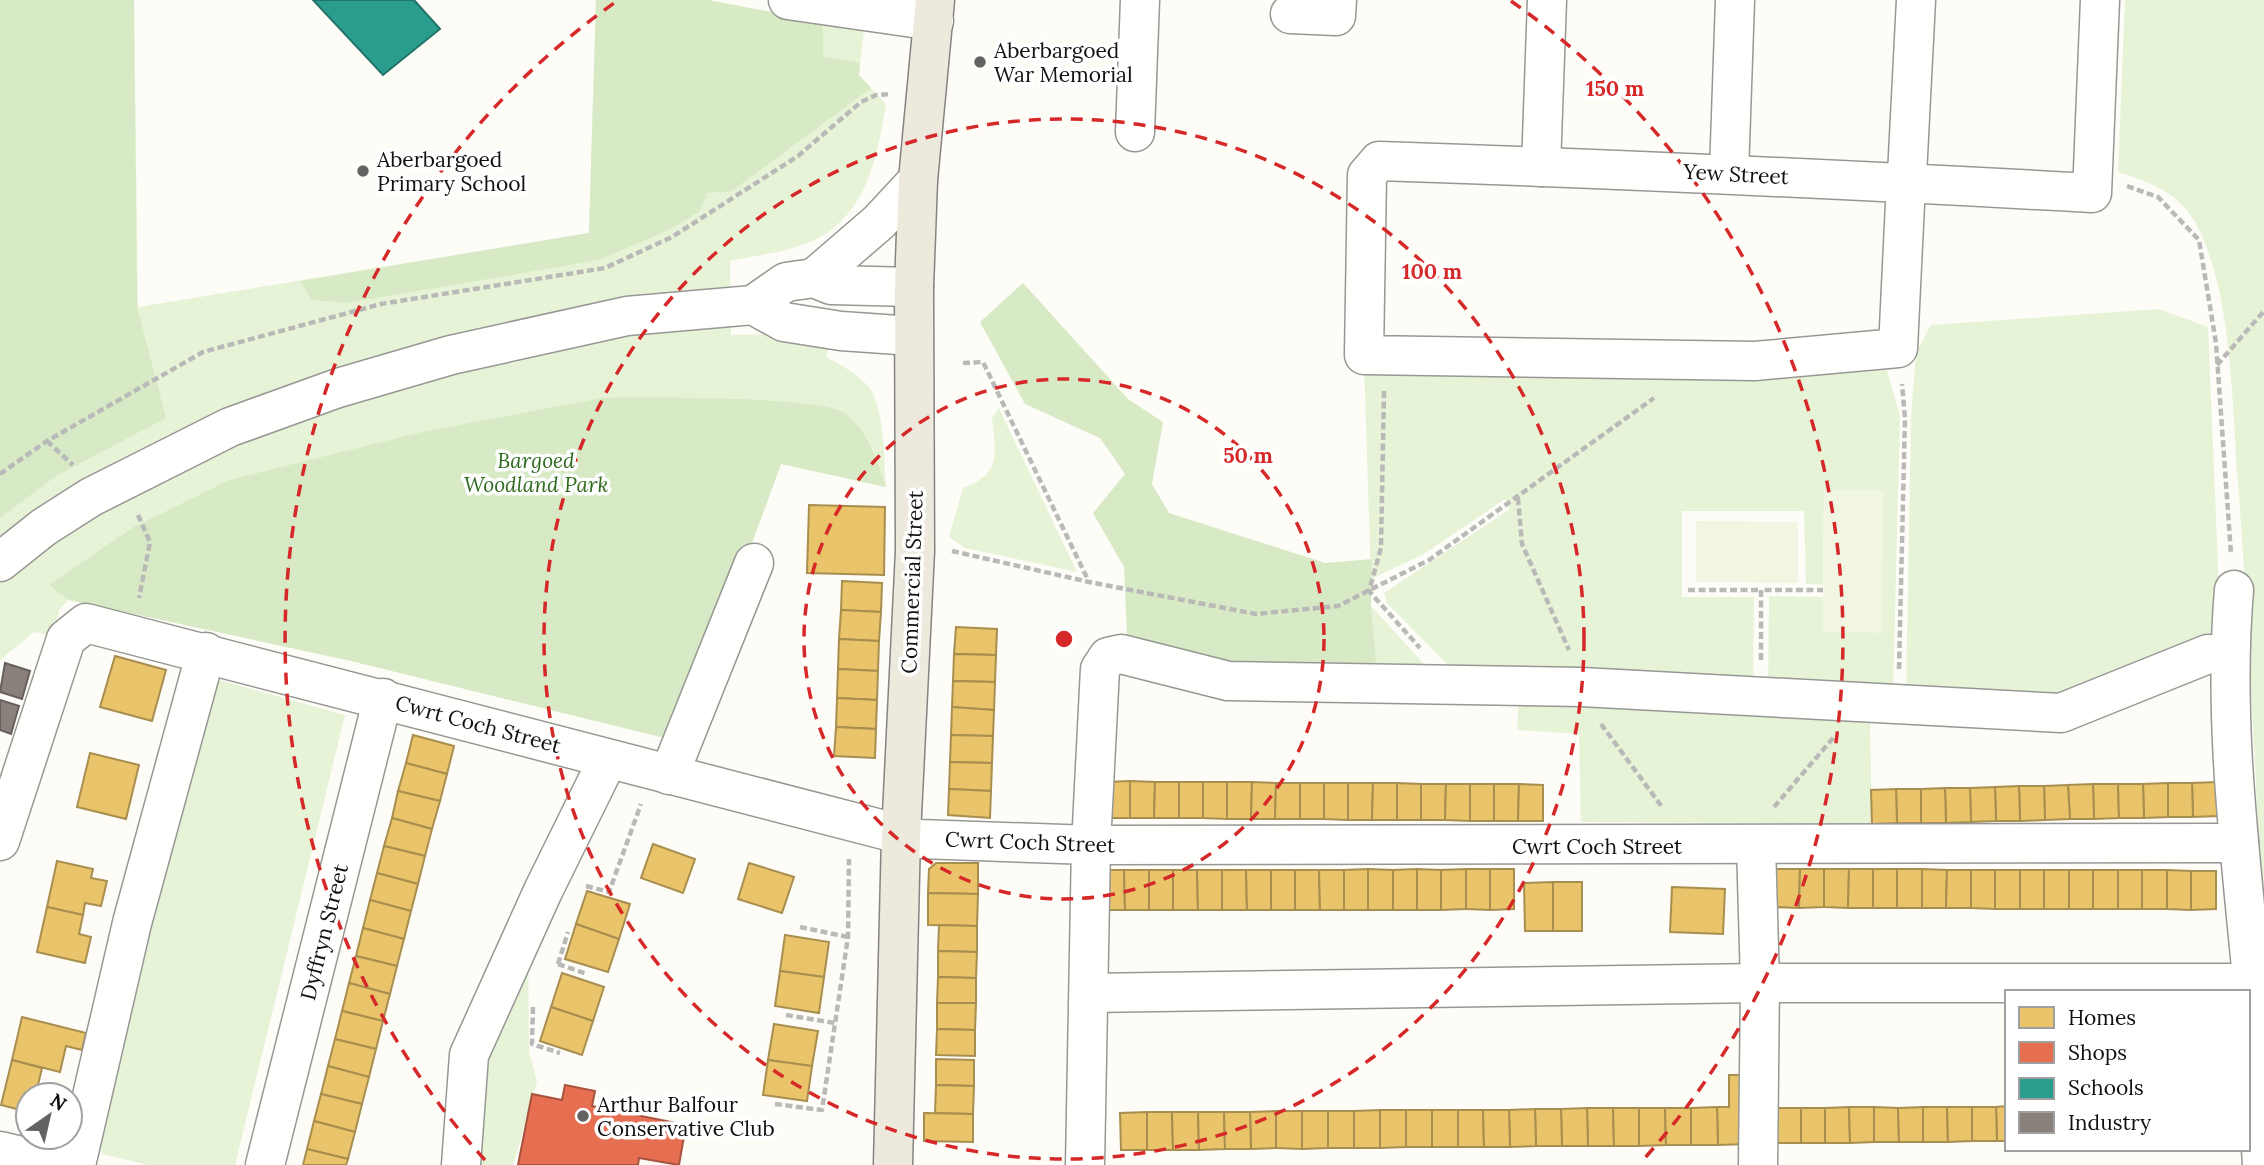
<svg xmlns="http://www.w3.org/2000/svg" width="2264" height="1165" viewBox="0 0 2264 1165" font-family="Lora,serif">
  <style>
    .green { fill: #e7f3d7 }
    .forest { fill: #d8eac5 }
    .pitch { fill: #f0f6e1 }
    .homes { fill: #e9c46a; stroke: #a88e4f; stroke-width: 2 }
    .shops { fill: #e76f51; stroke: #a7533e; stroke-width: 2 }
    .schools { fill: #2a9d8f; stroke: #227369; stroke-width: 2 }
    .industry { fill: #8a817c; stroke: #665f5c; stroke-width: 2 }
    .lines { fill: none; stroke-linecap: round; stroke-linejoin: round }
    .minor-casing { stroke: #979795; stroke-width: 41 }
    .major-casing { stroke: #858482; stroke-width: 41 }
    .path { stroke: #b9b9b8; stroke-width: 4.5; stroke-dasharray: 7 3.5; stroke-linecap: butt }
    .minor { stroke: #fffffe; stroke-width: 38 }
    .major { stroke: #ede9dc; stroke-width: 38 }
    .ring { fill: none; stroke: #d62828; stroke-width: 3.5; stroke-dasharray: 12 9 }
    .poi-dot { fill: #646362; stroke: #fff; stroke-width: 2.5 }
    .labels { text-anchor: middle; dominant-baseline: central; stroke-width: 7; stroke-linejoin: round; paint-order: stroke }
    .poi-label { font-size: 21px; fill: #111; stroke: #fff; text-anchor: start }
    .street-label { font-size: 21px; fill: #111; stroke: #fff }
    .park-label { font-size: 21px; font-style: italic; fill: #2f6b1f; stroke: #fff }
    .centre { fill: #d62828; stroke: #fff; stroke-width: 3.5 }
    .ring-label { font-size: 21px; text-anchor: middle; font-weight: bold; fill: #d62828; stroke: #fff; stroke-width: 7; stroke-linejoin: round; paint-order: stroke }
  </style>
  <rect width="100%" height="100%" fill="#fdfcf7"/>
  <g class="green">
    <path d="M0,0H134L138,307L589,233L596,0H708L864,29L859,75L886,104C877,157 867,215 814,240C790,252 757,255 730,261L731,335L772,334L829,347L826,357C841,365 856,373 867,385C885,404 884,462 886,487L781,464L748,554L665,738L347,660L69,600L60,608L52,636L34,632L0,660Z"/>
    <path d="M2125,0H2264V966C2257,801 2250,636 2237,471C2232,398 2231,286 2195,222C2178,192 2149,182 2118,172Z"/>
    <polygon points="2159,309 2208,327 2219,590 2217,622 2206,639 2097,688 2030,698 1906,695 1911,417 1916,353 1931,325"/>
    <polygon points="1883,357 1900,416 1893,695 1768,692 1769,596 1823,597 1823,632 1882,491 1824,490 1823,585 1806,584 1804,511 1682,511 1682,597 1754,597 1753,690 1457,674 1387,603 1384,593 1510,509 1505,499 1424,554 1371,579 1364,362"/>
    <path d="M999,408L1077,572L965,548L949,537L963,488C1001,474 996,454 992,418Z"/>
    <polygon points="1371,606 1424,664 1415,673 1377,672"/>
    <polygon points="215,679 345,715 235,1165 148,1165 103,1154 96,1143 203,704"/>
    <polygon points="1519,695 1870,722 1872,824 1581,822 1579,734 1517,730"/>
    <polygon points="528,948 529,1052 537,1082 513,1165 474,1165 481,1061"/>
  </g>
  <g class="forest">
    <polygon points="0,0 134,0 137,307 166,418 56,476 0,518"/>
    <polygon points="596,0 708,0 823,22 823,57 860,63 859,75 871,88 732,191 707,193 700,211 673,228 599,260 346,303 312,300 300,281 589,233"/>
    <polygon points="1023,283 1128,399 1163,422 1152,484 1169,513 1325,563 1372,559 1371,606 1377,672 1232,670 1127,637 1124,567 1093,513 1125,474 1100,438 1025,404 980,322"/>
    <path d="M602,398C640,398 825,395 846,414C870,434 876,459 886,487L781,464L748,554L665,738L347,660L69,600L49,585L132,528L229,480L422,432Z"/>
  </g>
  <g class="pitch">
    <polygon points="1824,490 1883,491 1882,633 1823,632"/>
    <polygon points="1696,521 1798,522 1798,583 1696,582"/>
  </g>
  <g class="homes">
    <polygon points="809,505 885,507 884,575 807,573"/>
    <polygon points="842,581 882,583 881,612 841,610"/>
    <polygon points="841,610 881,612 879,641 839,639"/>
    <polygon points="956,627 997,629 996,655 954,654"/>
    <polygon points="839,639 879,641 878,671 838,669"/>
    <polygon points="954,654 996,655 995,682 953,681"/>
    <polygon points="115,656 166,670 152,721 100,707"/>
    <polygon points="838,669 878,671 877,700 837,698"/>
    <polygon points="953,681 995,682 994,710 952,707"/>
    <polygon points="837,698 877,700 876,729 836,727"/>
    <polygon points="952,707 994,710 993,736 951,735"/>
    <polygon points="836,727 876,729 875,758 834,756"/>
    <polygon points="413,735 454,746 447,774 406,763"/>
    <polygon points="951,735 993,736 992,763 950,762"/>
    <polygon points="90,753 139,765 126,819 77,807"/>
    <polygon points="950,762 992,763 991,791 949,789"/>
    <polygon points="406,763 447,774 440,801 398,791"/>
    <polygon points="1130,781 1130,818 1106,818 1106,782"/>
    <polygon points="1130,781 1155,782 1154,818 1130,818"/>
    <polygon points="1155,782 1179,782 1179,818 1154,818"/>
    <rect x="1179" y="782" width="24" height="36"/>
    <polygon points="1203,782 1227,782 1227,819 1203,818"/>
    <polygon points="1227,782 1252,782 1251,819 1227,819"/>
    <polygon points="1252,782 1276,783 1275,819 1251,819"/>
    <polygon points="2217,782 2218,816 2193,817 2192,783"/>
    <polygon points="1276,783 1300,783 1300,819 1275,819"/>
    <rect x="1300" y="783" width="24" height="36"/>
    <polygon points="1324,783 1348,783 1348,820 1324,819"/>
    <polygon points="1348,783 1373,783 1372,820 1348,820"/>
    <polygon points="1373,783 1397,783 1397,820 1372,820"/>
    <polygon points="1397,783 1421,784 1421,820 1397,820"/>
    <polygon points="2168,783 2192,783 2193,817 2168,817"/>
    <polygon points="2168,783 2168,817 2144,818 2143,784"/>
    <polygon points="1421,784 1446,784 1445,820 1421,820"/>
    <polygon points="1446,784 1470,784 1470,821 1445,820"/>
    <rect x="1470" y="784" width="24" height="37"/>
    <polygon points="1494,784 1519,784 1518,821 1494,821"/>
    <polygon points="1519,784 1543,785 1543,821 1518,821"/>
    <polygon points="2093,784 2118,784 2119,818 2094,819"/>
    <polygon points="2093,784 2094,819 2070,819 2068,785"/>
    <polygon points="2118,784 2143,784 2144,818 2119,818"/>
    <polygon points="2068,785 2070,819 2045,820 2044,786"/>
    <polygon points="2019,786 2044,786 2045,820 2020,821"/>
    <polygon points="2019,786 2020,821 1996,821 1995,787"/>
    <polygon points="1995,787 1996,821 1971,822 1970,788"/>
    <polygon points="1945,788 1970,788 1971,822 1946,823"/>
    <polygon points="1945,788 1946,823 1921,823 1921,789"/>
    <polygon points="949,789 991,791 990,818 948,815"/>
    <polygon points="1896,789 1921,789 1921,823 1897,823"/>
    <polygon points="1896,789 1897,823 1872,824 1871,790"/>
    <polygon points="398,791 440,801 432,829 392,818"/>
    <polygon points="392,818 432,829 425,856 384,846"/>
    <polygon points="653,844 695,859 683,893 641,878"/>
    <polygon points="384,846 425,856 418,884 377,873"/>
    <polygon points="57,861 93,869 91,878 107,881 101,906 85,903 83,915 47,907"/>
    <polygon points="749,863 794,877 782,913 738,899"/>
    <polygon points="936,863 978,863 978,894 928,893 929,869"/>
    <polygon points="1368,869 1368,910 1344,910 1344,870"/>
    <polygon points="1368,869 1393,870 1393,910 1368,910"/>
    <polygon points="1417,869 1417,910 1393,910 1393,870"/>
    <polygon points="1417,869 1441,870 1441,910 1417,910"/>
    <polygon points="1466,869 1466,909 1441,910 1441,870"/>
    <polygon points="1466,869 1490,869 1490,910 1466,909"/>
    <polygon points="1490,869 1514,869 1514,909 1490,910"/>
    <polygon points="1775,869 1800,869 1799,908 1775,907"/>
    <polygon points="1800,869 1824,869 1824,907 1799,908"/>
    <polygon points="1824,869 1849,869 1848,908 1824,907"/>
    <polygon points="1849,869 1873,869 1873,908 1848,908"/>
    <rect x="1873" y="869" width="24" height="39"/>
    <rect x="1897" y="869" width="25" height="39"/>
    <polygon points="1922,869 1947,870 1946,908 1922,908"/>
    <polygon points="1100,870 1124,870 1125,910 1100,910"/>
    <polygon points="1124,870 1149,870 1149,910 1125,910"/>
    <rect x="1149" y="870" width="24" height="40"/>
    <polygon points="1173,870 1197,870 1198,910 1173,910"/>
    <polygon points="1197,870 1222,870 1222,910 1198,910"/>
    <polygon points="1222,870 1246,870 1247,910 1222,910"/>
    <polygon points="1246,870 1271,870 1271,910 1247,910"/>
    <rect x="1271" y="870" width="24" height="40"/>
    <polygon points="1295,870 1319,870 1320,910 1295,910"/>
    <polygon points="1319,870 1344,870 1344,910 1320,910"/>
    <polygon points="1947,870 1971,870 1971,908 1946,908"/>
    <polygon points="1971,870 1995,870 1995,909 1971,908"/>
    <rect x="1995" y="870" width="25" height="39"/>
    <rect x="2020" y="870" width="24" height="39"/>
    <rect x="2044" y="870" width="25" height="39"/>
    <rect x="2069" y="870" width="24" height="39"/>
    <rect x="2093" y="870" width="25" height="39"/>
    <rect x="2118" y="870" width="24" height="39"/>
    <rect x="2142" y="870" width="25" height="39"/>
    <polygon points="2167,870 2191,871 2191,910 2167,909"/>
    <polygon points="2191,871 2216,871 2216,909 2191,910"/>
    <polygon points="377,873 418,884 411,911 370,900"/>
    <polygon points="1553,882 1553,931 1525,931 1524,883"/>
    <rect x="1553" y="882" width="29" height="49"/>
    <polygon points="1672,887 1725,889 1723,934 1670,932"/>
    <polygon points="587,891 630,904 619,939 576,924"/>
    <polygon points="928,893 978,894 977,926 928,925"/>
    <polygon points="370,900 411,911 404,939 363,928"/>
    <polygon points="47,907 83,915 79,934 91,937 85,963 37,952"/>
    <polygon points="576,924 619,939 608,972 565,959"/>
    <polygon points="939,925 977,926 977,952 938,951"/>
    <polygon points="363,928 404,939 397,966 356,956"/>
    <polygon points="785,935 829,942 824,977 780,971"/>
    <polygon points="938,951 977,952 976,978 938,977"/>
    <polygon points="356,956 397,966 390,994 349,983"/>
    <polygon points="780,971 824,977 819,1013 775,1006"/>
    <polygon points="562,973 604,987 593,1021 551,1007"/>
    <polygon points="938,977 976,978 976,1003 937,1003"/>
    <polygon points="349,983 390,994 383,1021 342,1011"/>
    <polygon points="937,1003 976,1003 975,1030 937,1029"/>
    <polygon points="551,1007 593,1021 582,1055 540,1041"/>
    <polygon points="342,1011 383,1021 376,1049 335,1039"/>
    <polygon points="22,1017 86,1033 82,1050 66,1046 60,1072 12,1060"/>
    <polygon points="774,1024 818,1031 812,1066 768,1060"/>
    <polygon points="937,1029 975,1030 975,1056 936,1055"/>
    <polygon points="335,1039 376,1049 369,1077 328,1066"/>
    <polygon points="936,1059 974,1060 974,1086 936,1085"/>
    <polygon points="12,1060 42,1068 38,1085 54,1088 53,1095 28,1095 28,1112 1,1105"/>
    <polygon points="768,1060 812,1066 807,1101 763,1095"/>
    <polygon points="328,1066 369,1077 362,1104 321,1094"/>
    <polygon points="1729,1075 1746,1075 1747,1144 1718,1145 1717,1107 1729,1107"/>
    <polygon points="936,1085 974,1086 973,1114 935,1113"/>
    <polygon points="321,1094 362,1104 355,1132 314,1121"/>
    <polygon points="2007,1106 2007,1141 1997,1141 1996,1107"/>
    <polygon points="1717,1107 1718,1145 1691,1145 1691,1108"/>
    <polygon points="1849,1107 1850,1143 1825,1143 1825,1108"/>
    <polygon points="1849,1107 1874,1107 1874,1142 1850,1143"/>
    <polygon points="1874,1107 1898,1108 1899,1142 1874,1142"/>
    <polygon points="1923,1107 1923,1142 1899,1142 1898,1108"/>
    <polygon points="1923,1107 1947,1107 1948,1142 1923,1142"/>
    <polygon points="1947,1107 1972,1107 1972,1141 1948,1142"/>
    <polygon points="1972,1107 1996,1107 1997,1141 1972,1141"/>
    <polygon points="1587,1108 1613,1108 1614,1146 1588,1146"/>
    <polygon points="1587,1108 1588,1146 1562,1146 1561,1109"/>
    <polygon points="1613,1108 1639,1108 1639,1146 1614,1146"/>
    <polygon points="1639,1108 1665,1108 1666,1145 1639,1146"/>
    <polygon points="1665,1108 1691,1108 1691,1145 1666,1145"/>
    <polygon points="1776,1108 1801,1108 1801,1143 1777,1143"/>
    <rect x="1801" y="1108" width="24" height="35"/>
    <polygon points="1535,1109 1561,1109 1562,1146 1536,1146"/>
    <polygon points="1535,1109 1536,1146 1510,1147 1509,1110"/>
    <polygon points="1380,1110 1406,1110 1406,1147 1380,1148"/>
    <polygon points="1380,1110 1380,1148 1354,1148 1354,1111"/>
    <rect x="1406" y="1110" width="26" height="37"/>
    <rect x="1432" y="1110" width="26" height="37"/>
    <polygon points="1458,1110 1483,1110 1484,1147 1458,1147"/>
    <polygon points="1483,1110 1509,1110 1510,1147 1484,1147"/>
    <polygon points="1276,1111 1302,1111 1302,1149 1276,1148"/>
    <polygon points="1276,1111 1276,1148 1251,1149 1250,1112"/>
    <polygon points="1302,1111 1328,1111 1328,1148 1302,1149"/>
    <rect x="1328" y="1111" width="26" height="37"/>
    <polygon points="1147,1112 1172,1112 1173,1150 1147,1150"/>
    <polygon points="1147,1112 1147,1150 1121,1150 1120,1113"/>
    <polygon points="1172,1112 1198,1112 1199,1150 1173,1150"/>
    <polygon points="1198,1112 1224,1112 1225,1149 1199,1150"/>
    <polygon points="1224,1112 1250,1112 1251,1149 1225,1149"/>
    <polygon points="924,1113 973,1114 973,1142 924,1141"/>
    <polygon points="314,1121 355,1132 348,1159 307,1149"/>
    <polygon points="307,1149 348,1159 346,1165 303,1165"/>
  </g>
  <polygon class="shops" points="565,1085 595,1091 592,1106 686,1125 679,1165 639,1158 638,1165 518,1165 532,1094 562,1100"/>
  <polygon class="schools" points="313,0 414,0 440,29 383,75"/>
  <g class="industry">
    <polygon points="5,663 30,671 22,699 0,692"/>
    <polygon points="0,700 19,706 11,734 0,730"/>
  </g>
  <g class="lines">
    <g class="minor-casing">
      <g id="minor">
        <polyline points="788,0 934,21"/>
        <path d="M1916,0L1907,175L1906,183L1898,348L1755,361L1364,355L1367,175L1379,161C1617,169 1854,180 2092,193L2100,0"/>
        <polyline points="1290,14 1336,16 1337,0"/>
        <polyline points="1135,132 1140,0"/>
        <polyline points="1541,167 1547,0"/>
        <polyline points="1729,173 1735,0"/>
        <polyline points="814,278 879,222 918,180"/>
        <polyline points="753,305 784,322 841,331 913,336"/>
        <polyline points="0,562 44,527 91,497 230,427 338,388 451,355 627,316 753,305 786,282 814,278 831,285 914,287"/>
        <path d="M2234,590C2223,719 2240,850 2252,978C2257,1040 2258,1103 2262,1165"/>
        <polyline points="669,775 754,563"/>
        <polyline points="0,841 66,639 86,623 919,839 1091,845 2239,843"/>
        <polyline points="1756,845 1760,983 1758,1165"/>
        <polyline points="1089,993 1760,983 2252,983"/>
        <polyline points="0,1151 59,1165"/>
        <polyline points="76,1165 132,923 206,652"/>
        <polyline points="265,1165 383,698"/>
        <polyline points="461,1165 469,1055 543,891 608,759"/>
        <polyline points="1085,1165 1091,845 1100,669 1108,657 1121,654 1228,681 1582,687 2061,713 2208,654 2228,655"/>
      </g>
    </g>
    <g class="major-casing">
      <polyline id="major" points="893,1165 901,835 915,551 914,287 918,180 935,0"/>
    </g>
    <g class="path">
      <polyline points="2127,186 2158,197 2199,240 2216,343 2231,554"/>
      <polyline points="963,363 983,362 1089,582"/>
      <polyline points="2217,365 2264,311"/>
      <polyline points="1384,391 1381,548 1369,591 1420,648"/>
      <polyline points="47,441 73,465"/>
      <polyline points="0,474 47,441 203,352 381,304 605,268 672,237 798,156 861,102 876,95 891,94"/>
      <polyline points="1518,498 1522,544 1569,650"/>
      <polyline points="138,515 150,542 139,598"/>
      <polyline points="952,551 1089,582 1256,614 1338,606 1429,560 1654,398"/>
      <polyline points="1688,590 1761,590"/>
      <polyline points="1761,660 1761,590 1823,590"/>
      <polyline points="1899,669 1905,418 1902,384"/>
      <polyline points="1601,724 1662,807"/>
      <polyline points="1774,807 1834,737"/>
      <polyline points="586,886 609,892 641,804"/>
      <polyline points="800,927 848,937"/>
      <polyline points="558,964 568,932"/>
      <polyline points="558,964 587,974"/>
      <polyline points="533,1007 532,1044 560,1053"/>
      <polyline points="786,1015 835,1023"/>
      <polyline points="775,1104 822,1110 848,937 849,859"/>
    </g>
    <use href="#minor" class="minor"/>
    <use href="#major" class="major"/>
  </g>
  <g class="ring">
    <circle cx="1064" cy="639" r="260"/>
    <circle cx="1064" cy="639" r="520"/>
    <path d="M485 1160A779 779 0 0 1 617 1M1511 1A779 779 0 0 1 1643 1160"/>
  </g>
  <g class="poi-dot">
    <circle cx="980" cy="62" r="7"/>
    <circle cx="363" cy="171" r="7"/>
    <circle cx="583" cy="1116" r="7"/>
  </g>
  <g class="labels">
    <g class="poi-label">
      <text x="994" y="50">Aberbargoed<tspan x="994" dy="24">War Memorial</tspan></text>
      <text x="377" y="159">Aberbargoed<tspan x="377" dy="24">Primary School</tspan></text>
      <text x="597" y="1104">Arthur Balfour<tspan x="597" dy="24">Conservative Club</tspan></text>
    </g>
    <g class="street-label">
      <text transform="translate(1736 174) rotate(3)">Yew Street</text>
      <text transform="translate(912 582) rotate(-88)">Commercial Street</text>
      <text transform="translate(478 724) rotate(15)">Cwrt Coch Street</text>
      <text transform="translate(1030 842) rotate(2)">Cwrt Coch Street</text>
      <text x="1597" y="846">Cwrt Coch Street</text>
      <text transform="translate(324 932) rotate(-76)">Dyffryn Street</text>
    </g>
    <g class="park-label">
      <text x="536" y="460">Bargoed<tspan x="536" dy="24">Woodland Park</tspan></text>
    </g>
  </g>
  <circle cx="1064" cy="639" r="10" class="centre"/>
  <g class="ring-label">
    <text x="1615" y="96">150 m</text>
    <text x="1432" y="279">100 m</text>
    <text x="1248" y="463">50 m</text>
  </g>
  <rect x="2005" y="990" width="245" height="161" fill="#ffffff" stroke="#a0a0a0" stroke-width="2"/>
  <rect x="2019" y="1007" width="35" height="21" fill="#e9c46a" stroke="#a0a0a0" stroke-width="2"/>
  <text x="2068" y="1025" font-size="21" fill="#111111">Homes</text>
  <rect x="2019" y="1042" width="35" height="21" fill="#e76f51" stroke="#a0a0a0" stroke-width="2"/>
  <text x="2068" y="1060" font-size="21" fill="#111111">Shops</text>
  <rect x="2019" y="1078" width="35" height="21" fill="#2a9d8f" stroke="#a0a0a0" stroke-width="2"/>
  <text x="2068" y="1095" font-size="21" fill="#111111">Schools</text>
  <rect x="2019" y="1112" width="35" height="21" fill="#8a817c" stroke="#a0a0a0" stroke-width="2"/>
  <text x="2068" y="1130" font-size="21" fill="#111111">Industry</text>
  <g transform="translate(49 1116) rotate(34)"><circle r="33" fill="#ffffff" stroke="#a0a0a0" stroke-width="2"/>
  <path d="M0-5L12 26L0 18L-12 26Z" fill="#646362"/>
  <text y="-10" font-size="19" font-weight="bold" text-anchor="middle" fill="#111111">N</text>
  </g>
</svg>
